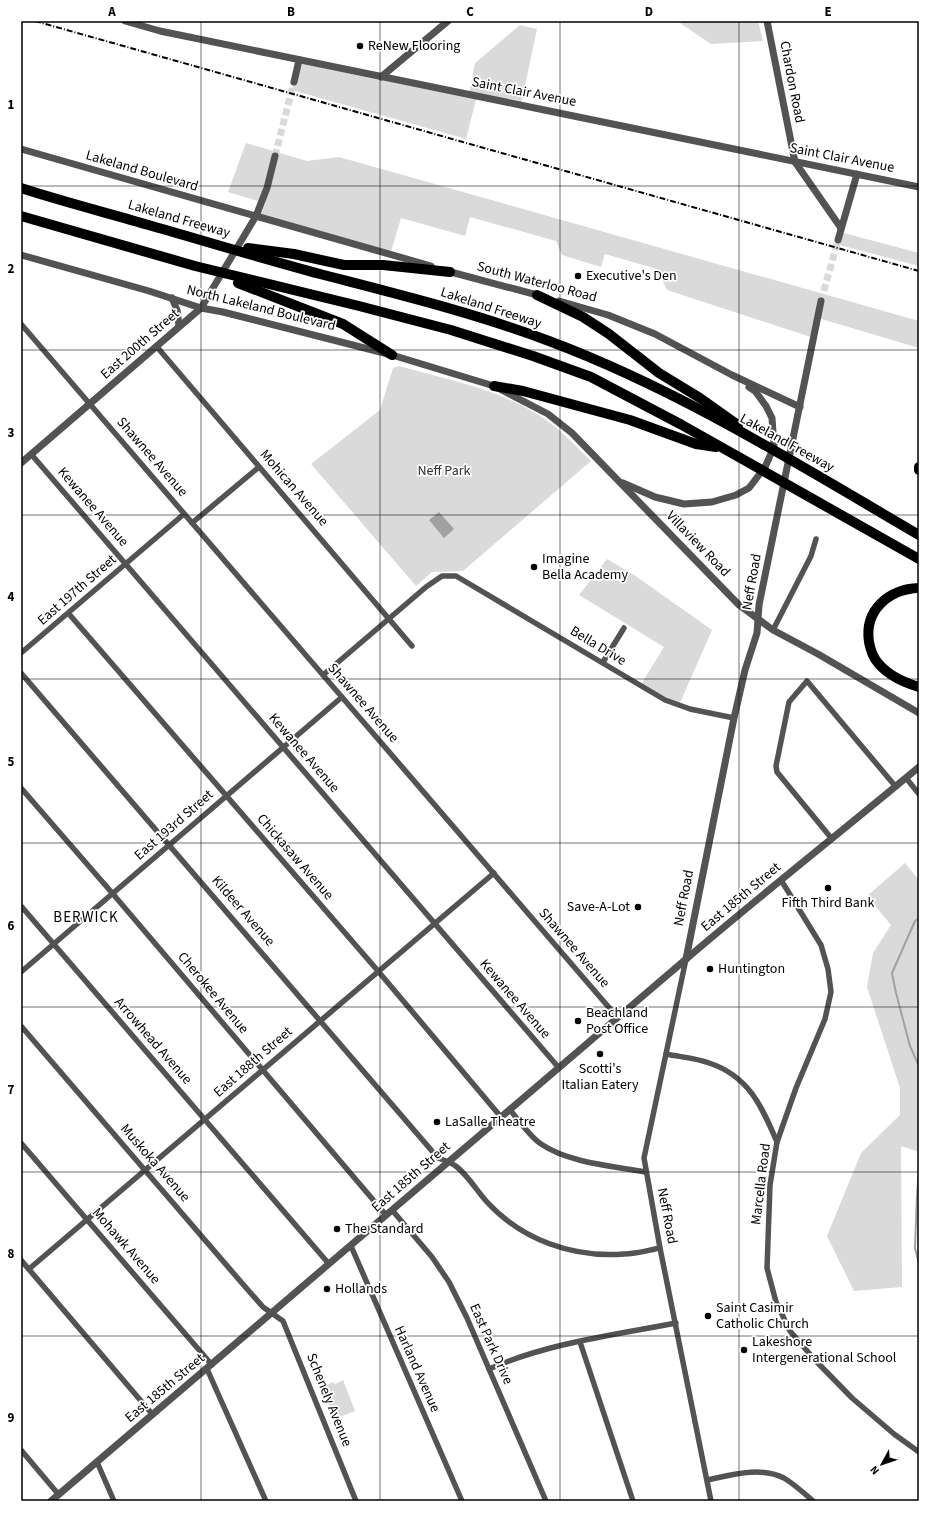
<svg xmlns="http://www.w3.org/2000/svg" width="940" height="1522" viewBox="0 0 940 1522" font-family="'Source Sans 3',sans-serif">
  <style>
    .green { fill: #dadada }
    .water { fill: #a1a1a1 }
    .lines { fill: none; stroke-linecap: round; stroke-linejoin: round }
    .stream { stroke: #a1a1a1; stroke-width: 2 }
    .tertiary-tunnel { stroke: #d9d9d9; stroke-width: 7; stroke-dasharray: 7 3.5; stroke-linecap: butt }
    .minor { stroke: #535353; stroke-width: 5.5 }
    .tertiary { stroke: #535353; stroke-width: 7 }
    .motorway { stroke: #000; stroke-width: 10 }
    .rail { stroke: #000; stroke-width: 2; stroke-dasharray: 6 2 1 2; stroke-linecap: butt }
    .grid { fill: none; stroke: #000; stroke-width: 1; stroke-opacity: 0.55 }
    .poi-dot { fill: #000; stroke: #fff; stroke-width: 1.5 }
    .labels { text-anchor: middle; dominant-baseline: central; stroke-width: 3.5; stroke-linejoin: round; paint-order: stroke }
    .poi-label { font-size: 14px; fill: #000; stroke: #fff; text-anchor: start }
    .street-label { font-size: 14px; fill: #000; stroke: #fff }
    .park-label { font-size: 14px; fill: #313131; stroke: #fff }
    .neighbourhood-label { font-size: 15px; letter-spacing: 1px; fill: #000; stroke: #fff }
    .neatline { fill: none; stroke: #000; stroke-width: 1.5 }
    .grid-label { font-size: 13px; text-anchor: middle; font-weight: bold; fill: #000 }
  </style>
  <rect width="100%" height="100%" fill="#fff"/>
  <g class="green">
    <polygon points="677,21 758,21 763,41 711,44"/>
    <polygon points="520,25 537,29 521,105 477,96 466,139 292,90 299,60 469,94 475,63"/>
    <polygon points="246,143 307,161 339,157 919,321 919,348 818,318 814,338 667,290 657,269 605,254 601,267 562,255 556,241 470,217 465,236 401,218 390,255 256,216 261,202 228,192"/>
    <polygon points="840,232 919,253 919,266 836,244"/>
    <path d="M399,366C448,380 501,389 543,418C561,430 576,446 591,461L463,571L432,572L416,586L311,464L380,410L393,368Z"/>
    <polygon points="607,559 634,575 712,630 679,705 640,686 664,647 579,595"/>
    <polygon points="905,863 919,880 919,1152 901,1146 902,1287 854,1291 827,1236 861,1153 900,1115 900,1088 867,987 873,953 891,925 867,896"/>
    <polygon points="343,1380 355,1411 334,1419 322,1387 333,1382 335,1384"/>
  </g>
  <polygon class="water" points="439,512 454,529 444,538 429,520"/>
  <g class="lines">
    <g class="stream">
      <polyline points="919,918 915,921 892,973 896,993 910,1046 919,1066"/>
      <polyline points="919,1168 917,1195 915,1248 919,1264"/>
    </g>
    <g class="tertiary-tunnel">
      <polyline points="275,156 294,82"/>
      <polyline points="821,301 838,240"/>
    </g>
    <g class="minor">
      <polyline points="21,324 618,1018"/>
      <polyline points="157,347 412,646"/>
      <polyline points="31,454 559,1068"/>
      <polyline points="192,523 259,467"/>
      <polyline points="69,614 378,971 501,1117"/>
      <polyline points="773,630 811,556 816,539"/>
      <polyline points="21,653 184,514"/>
      <polyline points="603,662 624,628"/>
      <path d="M21,673L438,1158C444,1160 452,1163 457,1167C469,1177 477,1191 487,1202C522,1240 573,1258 624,1254C636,1254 649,1250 660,1248"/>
      <polyline points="323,675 426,587 442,576 456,576 665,700 690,709 734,718"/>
      <polyline points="906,778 919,794"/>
      <polyline points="21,788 113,894 386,1215"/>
      <polyline points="832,839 777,772 776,766 789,702 807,681 896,787"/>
      <polyline points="781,880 821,945 828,969 831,992 825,1019 796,1088 777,1142 770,1185 767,1268 776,1302 790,1331 814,1359 852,1398 894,1434 919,1452"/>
      <polyline points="21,906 329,1264"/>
      <polyline points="686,959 644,1158 660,1248 711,1501"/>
      <polyline points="21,972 342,697"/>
      <polyline points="21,1026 241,1282 263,1307 283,1321 356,1501"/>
      <path d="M666,1054C680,1057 696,1058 709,1063C749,1076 762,1107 777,1142"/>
      <path d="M510,1110C519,1120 530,1137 541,1144C569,1163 613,1166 645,1172"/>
      <polyline points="21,1143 212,1365"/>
      <polyline points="392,1210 432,1257 449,1282 467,1318 546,1501"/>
      <polyline points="351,1246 462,1501"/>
      <polyline points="21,1260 153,1415"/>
      <polyline points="29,1269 494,873"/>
      <polyline points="580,1342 633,1501"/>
      <polyline points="207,1369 266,1501"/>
      <path d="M489,1369C548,1343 613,1335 676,1323"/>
      <polyline points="21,1450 59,1495"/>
      <polyline points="97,1462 114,1501"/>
      <path d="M707,1480C731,1475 760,1466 784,1478C794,1484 804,1493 813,1501"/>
    </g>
    <g class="tertiary">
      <path d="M125,21L160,31C413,84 666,134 919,187"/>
      <polyline points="767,21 795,162 841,228"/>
      <polyline points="381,77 448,21"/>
      <polyline points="294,82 299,60"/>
      <polyline points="21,149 431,266"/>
      <polyline points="838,240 857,174"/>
      <polyline points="21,255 149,291 201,308 223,312 392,355 494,386 548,414 572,433 739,605 773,630 818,654 919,713"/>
      <polyline points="447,271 541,296"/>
      <polyline points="172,298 177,310 179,326"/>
      <polyline points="559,301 608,315 655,334 732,375 800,407"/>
      <polyline points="21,463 201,308 256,216 267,188 275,156"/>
      <polyline points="623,483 655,497 684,504 712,502 736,495 749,488 765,467 774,447 772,418 766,406 755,391 749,387"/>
      <polyline points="686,959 734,718 745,670 757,633 759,605 821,301"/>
      <path d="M51,1501C264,1321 474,1140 685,960C762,894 841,832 919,767"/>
    </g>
    <g class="motorway">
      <path d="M21,188C64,202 108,213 152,226C208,242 264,259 320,274C397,294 475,313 549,341C680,390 799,465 919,535"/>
      <polyline points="21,216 195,266 359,306 451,330 533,356 591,377 682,425 919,559"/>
      <polyline points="248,248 294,254 344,265 383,265 450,272"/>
      <polyline points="238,283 343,324 392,355"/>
      <polyline points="537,295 583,317 609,334 659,373 700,398 738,425"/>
      <polyline points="494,386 523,391 630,420 696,444 716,447"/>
      <polyline points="919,467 919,470"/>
      <path d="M919,588C889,589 864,610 869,642C870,647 872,654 875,659C885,674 902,682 919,687"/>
    </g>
    <polyline class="rail" points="35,21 919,271"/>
  </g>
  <path class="grid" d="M201,21V1501M380,21V1501M560,21V1501M739,21V1501M21,186H919M21,350H919M21,515H919M21,679H919M21,843H919M21,1007H919M21,1172H919M21,1336H919"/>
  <g class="poi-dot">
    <circle cx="360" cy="46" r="4"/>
    <circle cx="578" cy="276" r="4"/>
    <circle cx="534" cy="567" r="4"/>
    <circle cx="828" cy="888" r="4"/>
    <circle cx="638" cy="907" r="4"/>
    <circle cx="710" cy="969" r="4"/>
    <circle cx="578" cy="1021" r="4"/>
    <circle cx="600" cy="1054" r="4"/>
    <circle cx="437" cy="1122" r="4"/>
    <circle cx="337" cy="1229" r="4"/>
    <circle cx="327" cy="1289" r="4"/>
    <circle cx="708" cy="1316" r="4"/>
    <circle cx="744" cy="1350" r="4"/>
  </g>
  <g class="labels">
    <g class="poi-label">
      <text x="368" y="46">ReNew Flooring</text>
      <text x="586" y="276">Executive's Den</text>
      <text x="542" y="559">Imagine<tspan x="542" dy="16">Bella Academy</tspan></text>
      <text x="828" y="903" text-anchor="middle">Fifth Third Bank</text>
      <text x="630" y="907" text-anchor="end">Save-A-Lot</text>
      <text x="718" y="969">Huntington</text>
      <text x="586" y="1013">Beachland<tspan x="586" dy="16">Post Office</tspan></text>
      <text x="600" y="1069" text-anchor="middle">Scotti's<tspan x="600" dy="16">Italian Eatery</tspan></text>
      <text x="445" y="1122">LaSalle Theatre</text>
      <text x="345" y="1229">The Standard</text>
      <text x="335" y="1289">Hollands</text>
      <text x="716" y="1308">Saint Casimir<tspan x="716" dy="16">Catholic Church</tspan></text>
      <text x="752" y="1342">Lakeshore<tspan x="752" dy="16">Intergenerational School</tspan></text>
    </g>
    <g class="street-label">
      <text transform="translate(792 82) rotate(79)">Chardon Road</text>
      <text transform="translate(524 92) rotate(11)">Saint Clair Avenue</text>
      <text transform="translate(842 158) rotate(11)">Saint Clair Avenue</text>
      <text transform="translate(142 171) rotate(16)">Lakeland Boulevard</text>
      <text transform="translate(179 219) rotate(16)">Lakeland Freeway</text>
      <text transform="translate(537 282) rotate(15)">South Waterloo Road</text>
      <text transform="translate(261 308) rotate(14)">North Lakeland Boulevard</text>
      <text transform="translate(491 308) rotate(18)">Lakeland Freeway</text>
      <text transform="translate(140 344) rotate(-41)">East 200th Street</text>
      <text transform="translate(787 443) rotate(29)">Lakeland Freeway</text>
      <text transform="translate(152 457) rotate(49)">Shawnee Avenue</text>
      <text transform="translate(294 488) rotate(49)">Mohican Avenue</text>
      <text transform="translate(93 507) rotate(49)">Kewanee Avenue</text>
      <text transform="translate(698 544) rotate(46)">Villaview Road</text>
      <text transform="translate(752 582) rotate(-80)">Neff Road</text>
      <text transform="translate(77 590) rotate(-41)">East 197th Street</text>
      <text transform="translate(598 646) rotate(31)">Bella Drive</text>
      <text transform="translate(363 703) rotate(49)">Shawnee Avenue</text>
      <text transform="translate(304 753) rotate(49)">Kewanee Avenue</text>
      <text transform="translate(174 825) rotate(-41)">East 193rd Street</text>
      <text transform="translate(295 857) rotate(49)">Chickasaw Avenue</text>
      <text transform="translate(741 897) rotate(-40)">East 185th Street</text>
      <text transform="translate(684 898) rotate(-79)">Neff Road</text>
      <text transform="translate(243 911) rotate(49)">Kildeer Avenue</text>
      <text transform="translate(574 948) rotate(49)">Shawnee Avenue</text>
      <text transform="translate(213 993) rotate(50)">Cherokee Avenue</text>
      <text transform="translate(515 999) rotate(49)">Kewanee Avenue</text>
      <text transform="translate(153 1041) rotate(49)">Arrowhead Avenue</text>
      <text transform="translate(253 1062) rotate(-41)">East 188th Street</text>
      <text transform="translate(155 1163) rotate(49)">Muskoka Avenue</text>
      <text transform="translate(411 1177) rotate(-41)">East 185th Street</text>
      <text transform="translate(761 1184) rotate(-83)">Marcella Road</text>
      <text transform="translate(667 1216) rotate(79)">Neff Road</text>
      <text transform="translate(126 1246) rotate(49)">Mohawk Avenue</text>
      <text transform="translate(491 1344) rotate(66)">East Park Drive</text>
      <text transform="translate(417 1369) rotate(66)">Harland Avenue</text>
      <text transform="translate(165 1388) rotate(-40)">East 185th Street</text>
      <text transform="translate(329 1400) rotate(68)">Schenely Avenue</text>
    </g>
    <g class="park-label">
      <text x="444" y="471">Neff Park</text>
    </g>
    <g class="neighbourhood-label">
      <text x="86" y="917">BERWICK</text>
    </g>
  </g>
  <rect width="940" height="1522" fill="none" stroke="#ffffff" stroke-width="44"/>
  <g transform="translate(882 1464) rotate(230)" stroke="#ffffff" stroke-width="3" paint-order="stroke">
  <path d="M0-3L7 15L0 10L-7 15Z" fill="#000000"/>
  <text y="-6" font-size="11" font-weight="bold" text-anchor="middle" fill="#000000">N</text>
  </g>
  <rect x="22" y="22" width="896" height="1478" class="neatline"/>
  <g class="grid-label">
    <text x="112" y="16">A</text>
    <text x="291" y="16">B</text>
    <text x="470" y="16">C</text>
    <text x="649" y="16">D</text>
    <text x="828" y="16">E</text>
    <text x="11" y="109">1</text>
    <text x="11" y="273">2</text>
    <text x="11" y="437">3</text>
    <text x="11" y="601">4</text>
    <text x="11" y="766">5</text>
    <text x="11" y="930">6</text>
    <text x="11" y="1094">7</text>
    <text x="11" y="1258">8</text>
    <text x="11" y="1422">9</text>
  </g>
</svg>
